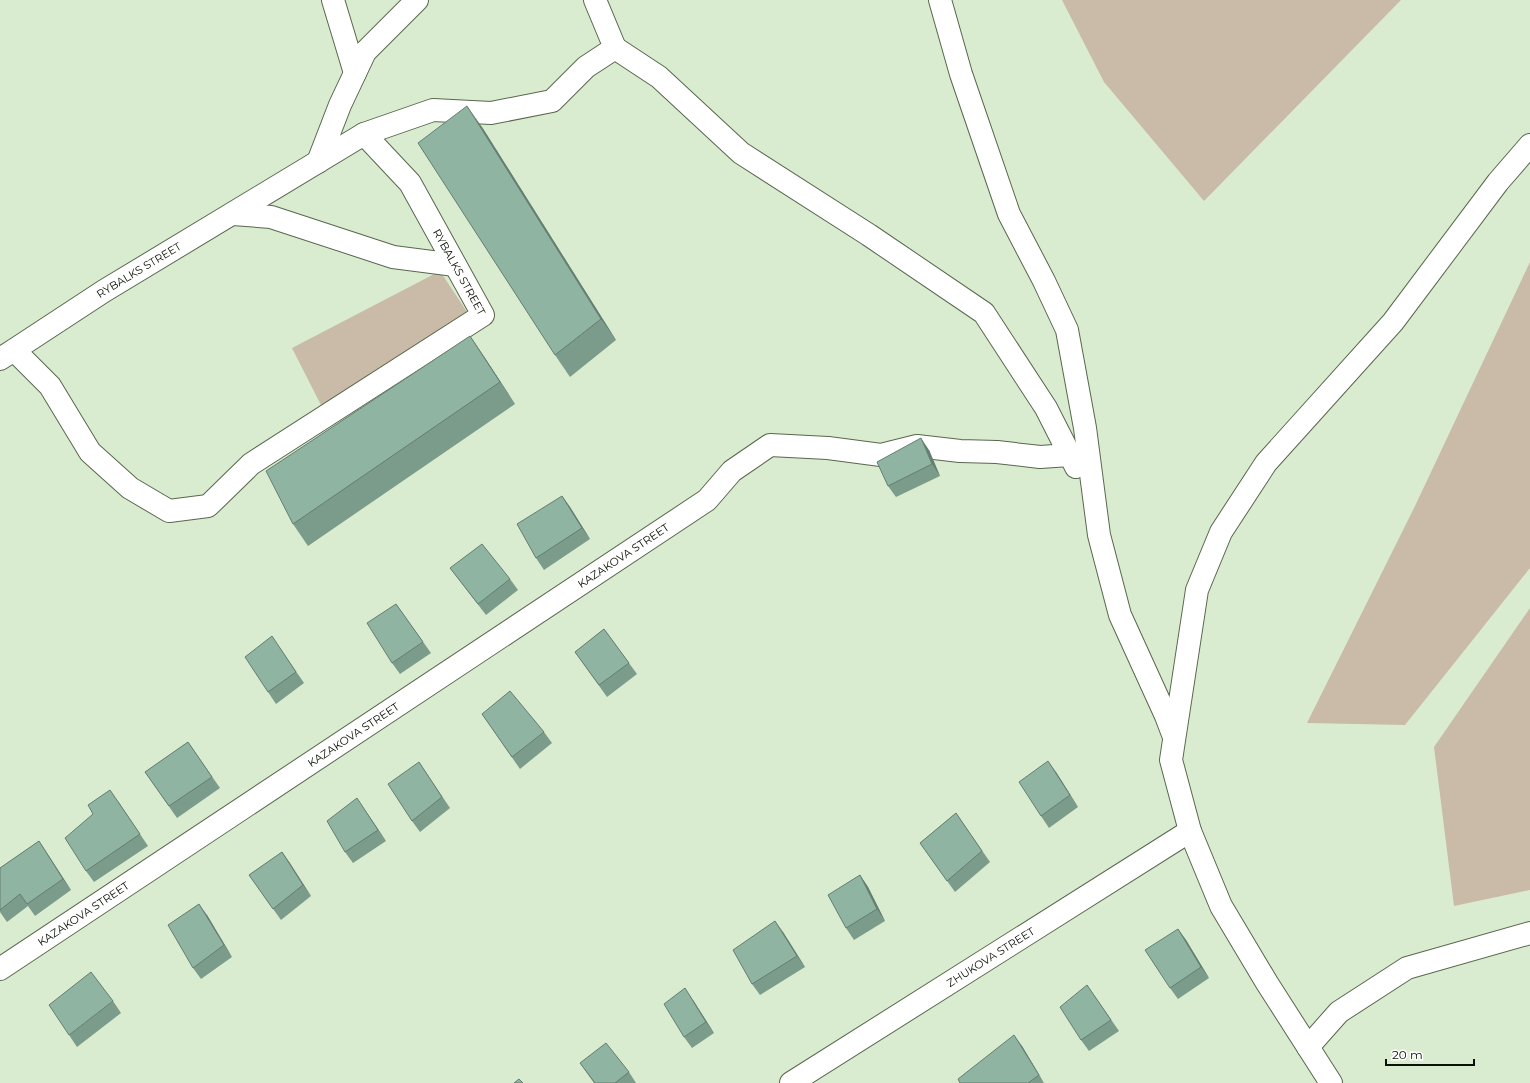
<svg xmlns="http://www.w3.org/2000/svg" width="1530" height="1083" viewBox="0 0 1530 1083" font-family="Montserrat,sans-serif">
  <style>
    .green { fill: #cabaa8 }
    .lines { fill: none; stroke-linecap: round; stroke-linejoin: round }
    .street-casing { stroke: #58674e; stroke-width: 24 }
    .street { stroke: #fff; stroke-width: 22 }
    .wall { fill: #7b9b8b }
    .shaded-wall { fill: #647e71 }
    .building { fill: #8fb4a2; stroke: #647e71 }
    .labels { text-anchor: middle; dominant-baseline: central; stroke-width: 3; stroke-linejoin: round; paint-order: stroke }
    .street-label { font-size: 11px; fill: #0b1107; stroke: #fff }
  </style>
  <rect width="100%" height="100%" fill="#daeccf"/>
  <g class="green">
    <polygon points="1062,0 1401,0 1204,201 1104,82"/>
    <polygon points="1530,262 1530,568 1405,725 1307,723 1415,506"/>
    <polygon points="440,271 469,315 324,411 292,348"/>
    <polygon points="1530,608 1530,890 1454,906 1434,747"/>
  </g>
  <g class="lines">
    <g class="street-casing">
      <g id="street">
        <polyline points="333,0 355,73"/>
        <polyline points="940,0 961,74 1009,214 1044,281 1067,330 1085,428 1099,535 1120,615 1166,716 1174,737"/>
        <polyline points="615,48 659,77 741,153 869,235 984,313 1046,408 1076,467"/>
        <polyline points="364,134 433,110 491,113 552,101 586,67 615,48 595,0"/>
        <polyline points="318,162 340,105 365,52 417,0"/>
        <polyline points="233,214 271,217 393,257 455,265"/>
        <path id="s1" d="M0,359L14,350L104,291L364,134L410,183L483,315L251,464L208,506L169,511L130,488L90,452L50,386L14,350"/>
        <path id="s2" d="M0,969L707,500L732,471L770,445L828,448L881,455L917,446L960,451L997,452L1040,457L1070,455"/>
        <polyline points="1308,1047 1339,1012 1407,968 1530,933"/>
        <path id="s3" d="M791,1083L1190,831"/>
        <polyline points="1331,1083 1267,983 1221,906 1190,831 1171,760 1197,590 1221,532 1266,463 1393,322 1498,182 1530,145"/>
      </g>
    </g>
    <use href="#street" class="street"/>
  </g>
  <g class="wall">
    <polygon points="482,127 616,340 570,377 555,355"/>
    <polygon points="470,336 485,358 515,404 308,546 293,524"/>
    <polygon points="929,450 940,476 896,497 888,486"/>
    <polygon points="562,496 570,507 590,539 544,570 536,558"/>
    <polygon points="450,568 510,579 518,590 486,615"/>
    <polygon points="396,604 431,653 400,674 392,663"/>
    <polygon points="604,629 637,674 607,697 575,652"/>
    <polygon points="280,648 304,683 276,704 268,692"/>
    <polygon points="482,714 544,732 552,743 520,769"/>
    <polygon points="188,742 220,788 177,818 145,772"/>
    <polygon points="419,762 450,808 420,832 412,821"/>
    <polygon points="1056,772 1078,807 1049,828 1041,816"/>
    <polygon points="118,801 148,846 94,882 86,871"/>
    <polygon points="365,810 386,841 353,863 345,852"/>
    <polygon points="956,813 990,862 955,892 920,843"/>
    <polygon points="39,841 71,890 35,916 28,906 7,922 0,912 0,868"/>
    <polygon points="282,852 311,896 281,920 249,875"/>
    <polygon points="860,875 868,887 885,921 854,940 846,928"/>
    <polygon points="207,915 232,957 201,979 193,968"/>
    <polygon points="1178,929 1186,940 1209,978 1178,999 1170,988"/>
    <polygon points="783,932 805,967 760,995 752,984"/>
    <polygon points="1087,985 1119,1031 1089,1051 1081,1040"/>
    <polygon points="693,1000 714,1033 692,1048 684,1037"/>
    <polygon points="113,1001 121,1013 77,1047 69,1035"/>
    <polygon points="1022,1046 1044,1083 960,1083"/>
    <polygon points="580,1063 629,1072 636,1083 594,1083"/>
  </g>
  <g class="shaded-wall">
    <polygon points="467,106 482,127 616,340 601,319"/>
    <polygon points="470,336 485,358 515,404 500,382"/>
    <polygon points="921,438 929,450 940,476 932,464"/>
    <polygon points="562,496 570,507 590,539 582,528"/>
    <polygon points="1048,761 1056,772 1078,807 1070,795"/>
    <polygon points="357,798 365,810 386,841 378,830"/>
    <polygon points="39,841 47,853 71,890 63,879"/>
    <polygon points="282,852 290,863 311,896 303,885"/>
    <polygon points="860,875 868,887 885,921 877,909"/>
    <polygon points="199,904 207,915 232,957 224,945"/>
    <polygon points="775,921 783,932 805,967 797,956"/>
    <polygon points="1178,929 1186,940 1209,978 1201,967"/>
    <polygon points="685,988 693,1000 714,1033 706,1022"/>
    <polygon points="1014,1035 1022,1046 1044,1083"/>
  </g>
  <g class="building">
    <polygon points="467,106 601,319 555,355 418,143"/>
    <polygon points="470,336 500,382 293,524 266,471"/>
    <polygon points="921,438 932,464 888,486 877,462"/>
    <polygon points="562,496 582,528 536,558 517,524"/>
    <polygon points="482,544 510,579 478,604 450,568"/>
    <polygon points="396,604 423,642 392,663 367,623"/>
    <polygon points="604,629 629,663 599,685 575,652"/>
    <polygon points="272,636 296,672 268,692 245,657"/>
    <polygon points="510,691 544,732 512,757 482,714"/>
    <polygon points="188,742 212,777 169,806 145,772"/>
    <polygon points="1048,761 1070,795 1041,816 1019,782"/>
    <polygon points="419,762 442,797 412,821 388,784"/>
    <polygon points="110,790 140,834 86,871 65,838 93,814 88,805"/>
    <polygon points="357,798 378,830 345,852 327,821"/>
    <polygon points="956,813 982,851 947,881 920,843"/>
    <polygon points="39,841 63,879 27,904 20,894 0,910 0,868"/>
    <polygon points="282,852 303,885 273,909 249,875"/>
    <polygon points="860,875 877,909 846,928 828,895"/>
    <polygon points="199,904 224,945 193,968 168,925"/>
    <polygon points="775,921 797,956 752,984 733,950"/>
    <polygon points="1178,929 1201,967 1170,988 1145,950"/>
    <polygon points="91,972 113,1001 69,1035 49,1005"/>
    <polygon points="1087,985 1111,1020 1081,1040 1060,1007"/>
    <polygon points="685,988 706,1022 684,1037 664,1004"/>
    <polygon points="1014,1035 1039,1075 1028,1083 960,1083 958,1079"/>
    <polygon points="606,1043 629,1072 615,1083 595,1083 580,1063"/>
    <polygon points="519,1079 523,1083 514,1083"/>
  </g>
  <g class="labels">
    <g class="street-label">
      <text stroke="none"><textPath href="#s1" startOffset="165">RYBALKS STREET</textPath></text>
      <text stroke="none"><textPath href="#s1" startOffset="597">RYBALKS STREET</textPath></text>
      <text stroke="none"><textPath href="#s2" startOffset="748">KAZAKOVA STREET</textPath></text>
      <text stroke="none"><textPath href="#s2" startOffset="424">KAZAKOVA STREET</textPath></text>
      <text stroke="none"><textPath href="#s2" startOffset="100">KAZAKOVA STREET</textPath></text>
      <text stroke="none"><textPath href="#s3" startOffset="236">ZHUKOVA STREET</textPath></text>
    </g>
  </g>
  <path d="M1386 1059v6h88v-6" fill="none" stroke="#0b1107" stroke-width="2"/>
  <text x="1392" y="1059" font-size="12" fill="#0b1107" stroke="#ffffff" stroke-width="3" paint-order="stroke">20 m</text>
</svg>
